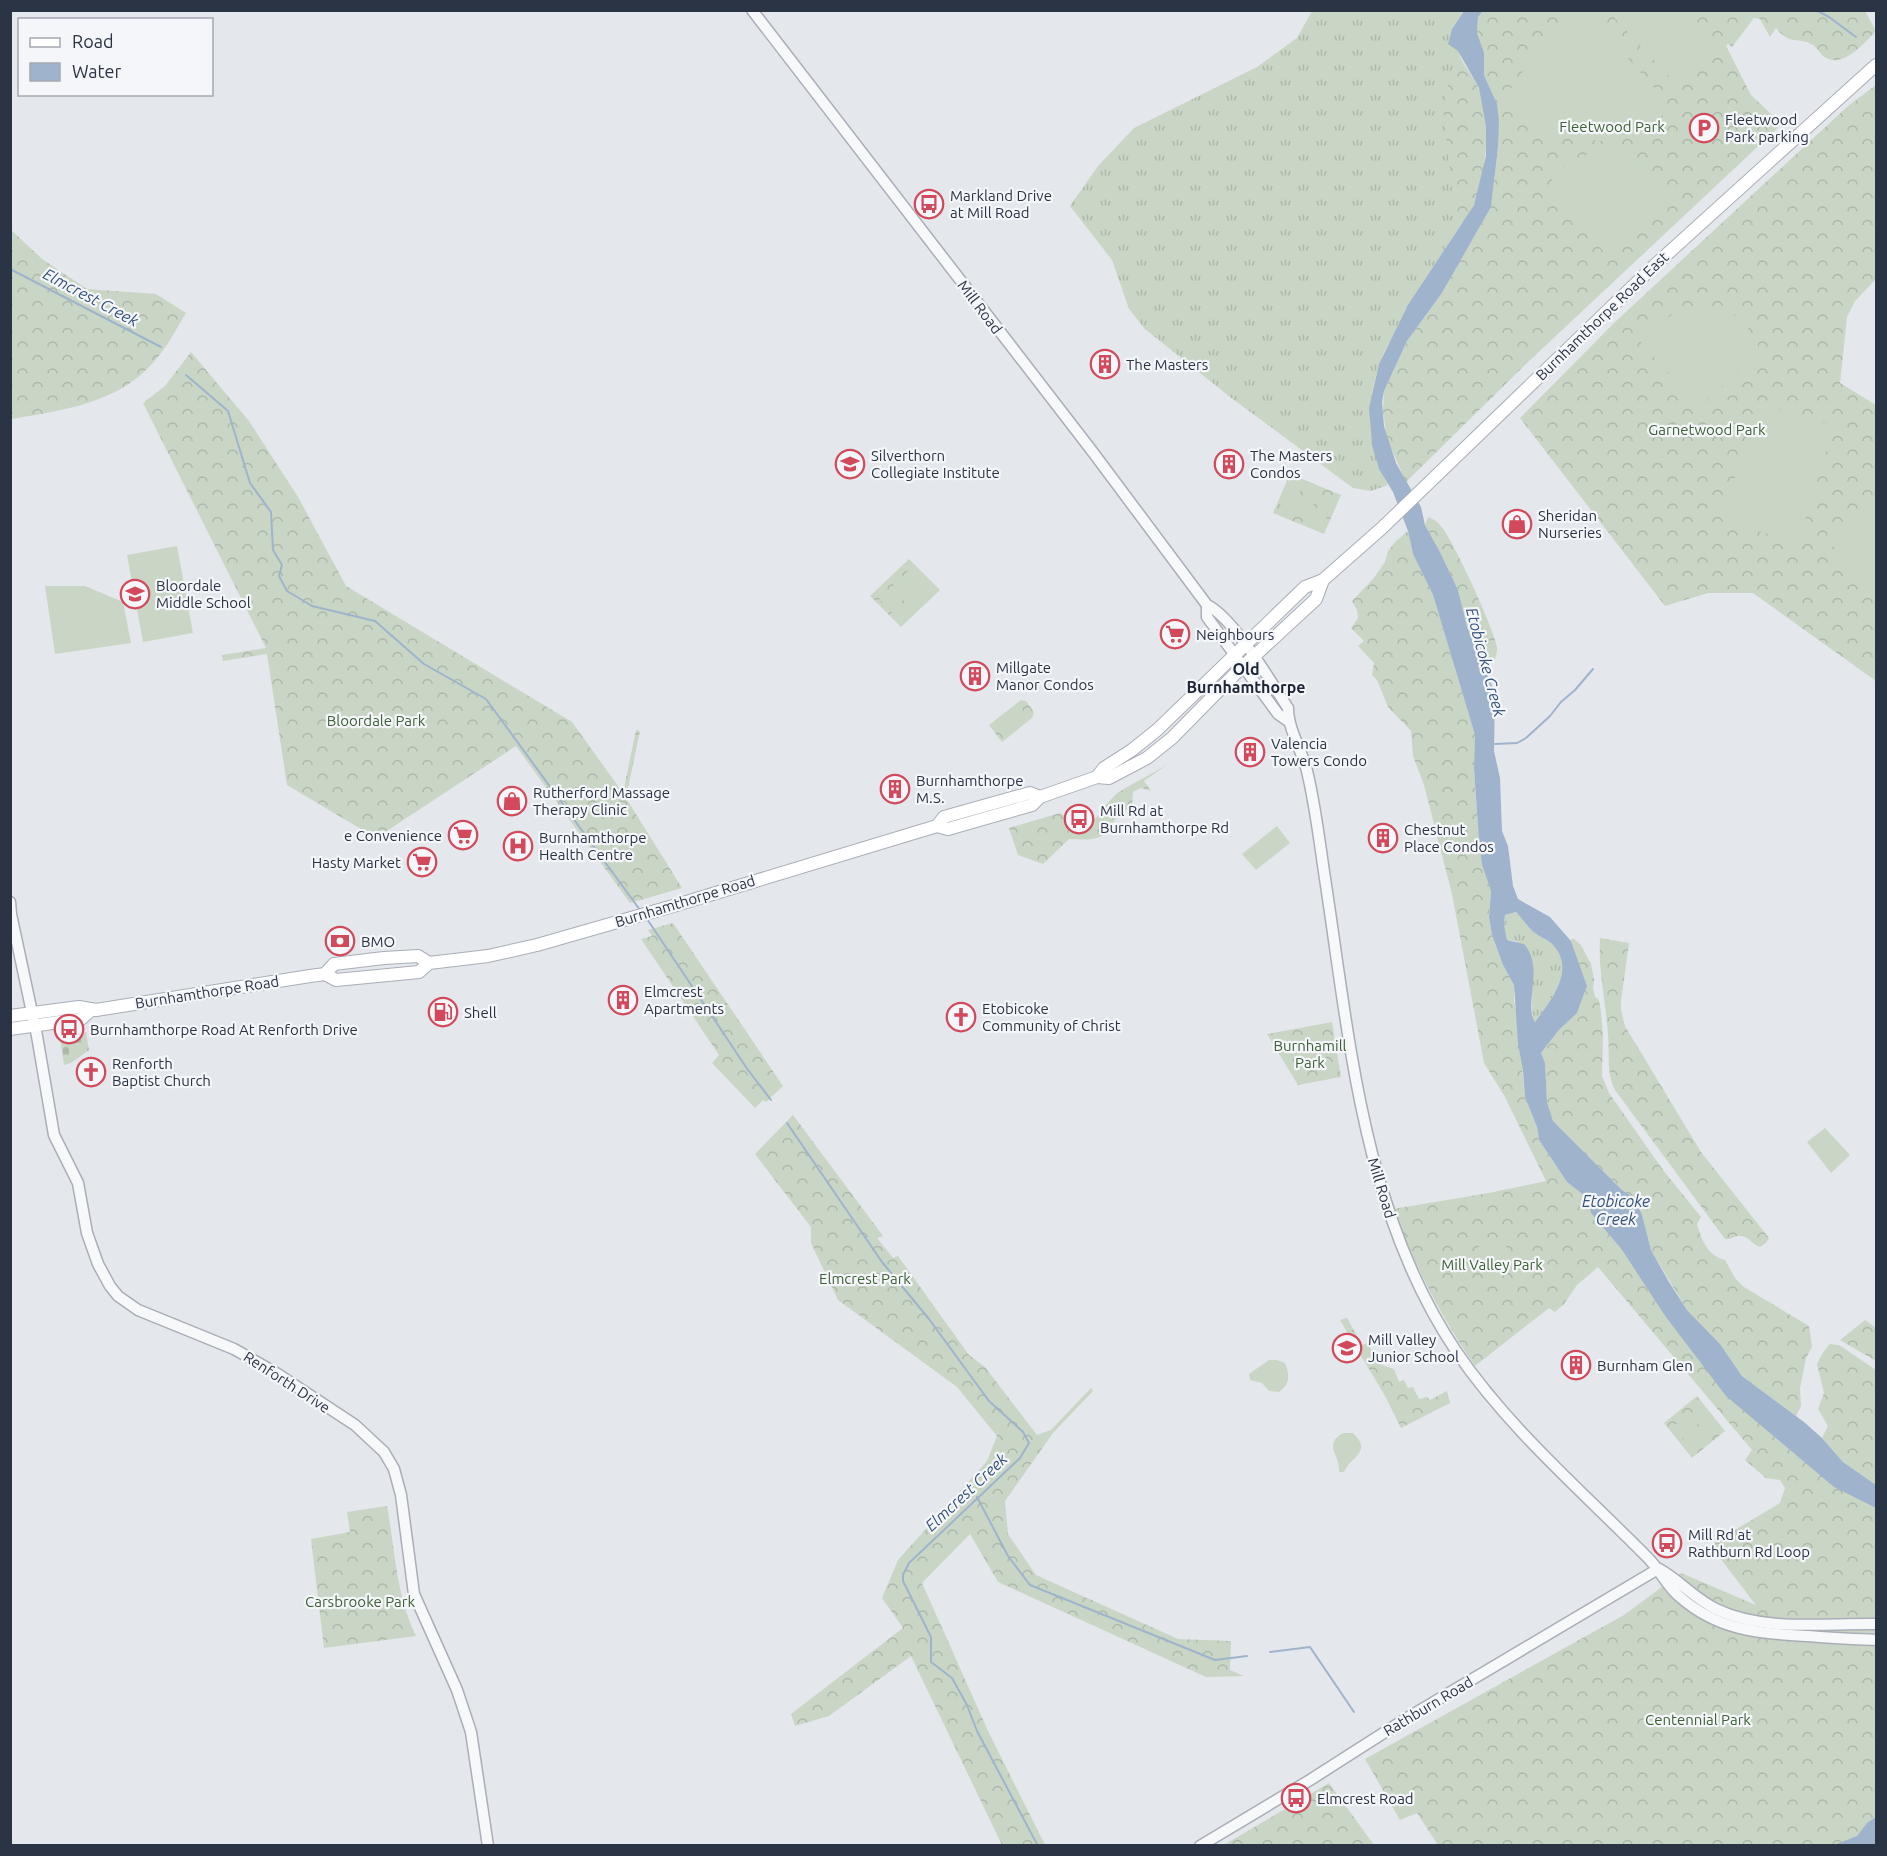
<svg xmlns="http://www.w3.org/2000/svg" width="1887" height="1856" viewBox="0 0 1887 1856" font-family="Ubuntu,sans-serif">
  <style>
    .grass { fill: url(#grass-tufts) }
    .forest { fill: url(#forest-crowns) }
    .cemetery { fill: url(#cemetery-stones) }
    .pitch { fill: #c9d6c5 }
    .water { fill: #9fb4cc; fill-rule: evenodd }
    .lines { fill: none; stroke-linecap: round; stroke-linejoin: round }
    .stream { stroke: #9fb4cc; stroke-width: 2 }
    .tertiary-casing { stroke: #a9aeb7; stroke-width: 13 }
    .secondary-casing { stroke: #a9aeb7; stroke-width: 14 }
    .tertiary { stroke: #f7f8fa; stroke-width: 10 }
    .secondary { stroke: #fff; stroke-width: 12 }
    .labels { text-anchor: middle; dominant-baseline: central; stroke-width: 4.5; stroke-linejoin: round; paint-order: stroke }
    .poi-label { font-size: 15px; fill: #2b3445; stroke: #f4f6f9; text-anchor: start }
    .park-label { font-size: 15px; fill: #3f6138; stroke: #f4f6f9 }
    .street-label { font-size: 15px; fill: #2b3445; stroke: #f4f6f9 }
    .water-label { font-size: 16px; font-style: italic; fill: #34527a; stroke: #f4f6f9 }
    .neighbourhood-label { font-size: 16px; font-weight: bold; fill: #1d2536; stroke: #f4f6f9 }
  </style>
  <defs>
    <pattern id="grass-tufts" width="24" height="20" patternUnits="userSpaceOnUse" patternTransform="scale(1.5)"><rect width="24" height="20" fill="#c9d6c5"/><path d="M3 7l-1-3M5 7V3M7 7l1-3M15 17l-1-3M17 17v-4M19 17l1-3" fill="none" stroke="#adb8ab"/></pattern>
    <pattern id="forest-crowns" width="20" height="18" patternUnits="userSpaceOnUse" patternTransform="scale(1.5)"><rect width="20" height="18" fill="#c9d6c5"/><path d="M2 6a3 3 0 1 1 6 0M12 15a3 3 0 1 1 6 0" fill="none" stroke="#adb8ab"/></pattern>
    <pattern id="cemetery-stones" width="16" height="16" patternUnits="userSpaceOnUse" patternTransform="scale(1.5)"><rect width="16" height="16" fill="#c9d6c5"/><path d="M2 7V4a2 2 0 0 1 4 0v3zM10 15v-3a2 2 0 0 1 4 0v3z" fill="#adb8ab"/></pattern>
  </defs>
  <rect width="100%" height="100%" fill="#e4e7ec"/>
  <g class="grass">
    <path d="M1312,11H1464L1452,29L1461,59L1474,205L1446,247L1385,350C1366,397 1363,439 1388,485L1371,491L1353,488L1230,397L1145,329L1129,309L1112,260L1070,206L1098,166L1134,128L1257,67L1297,38Z"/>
    <path d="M1516,912C1522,918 1528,928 1535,933C1540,937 1546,939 1551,943C1577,969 1552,999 1535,1022C1529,1012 1533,973 1532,958L1516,941L1507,940L1504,925L1505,915Z"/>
  </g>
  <g class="forest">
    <path d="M1483,11H1865L1876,31C1865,42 1844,68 1826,58C1820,55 1818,48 1813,45C1798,36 1790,46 1776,28L1770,37L1760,19L1754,18L1732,47L1728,44L1726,46L1751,95L1782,124L1528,362L1406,482L1387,439L1383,411L1384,391L1407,341L1442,293L1491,207L1498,147L1497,104L1484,75L1483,53L1477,33L1478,17Z"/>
    <path d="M1461,59C1466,68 1473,77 1478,87C1492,113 1487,180 1473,206C1470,213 1465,219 1460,225L1454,207L1443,110L1446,91L1456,64Z"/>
    <polygon points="1876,85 1876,279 1855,301 1847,317 1840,383 1876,405 1876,681 1753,593 1708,593 1665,606 1520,418 1614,323 1848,106"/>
    <path d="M10,229L42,259L87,289L156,294L186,313C175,331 165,351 150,366C115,404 58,411 11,419Z"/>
    <polygon points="191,352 249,421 298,497 346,586 572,722 623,793 636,730 640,731 626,798 682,888 630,903 516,746 376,838 287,785 267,654 223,661 222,655 266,648 143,403 165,386"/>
    <polygon points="1290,474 1341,495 1324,534 1273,513"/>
    <path d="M1428,517C1433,519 1437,521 1440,525C1452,537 1494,629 1497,647C1498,656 1492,665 1486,671L1467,627L1458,590L1440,552L1425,525Z"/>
    <path d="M1408,531L1413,554L1433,595L1475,735L1474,768L1479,841L1482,865L1491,891L1489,917L1492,935L1503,965L1514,985V1001L1517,1014L1525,1097L1537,1127L1539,1140L1567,1182L1586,1197L1591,1213L1622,1250L1665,1316L1726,1395L1858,1498L1876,1508V1845H1438L1417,1813L1400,1820L1365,1759L1624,1615L1681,1573L1756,1605L1710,1545L1780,1503L1785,1488L1780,1480L1766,1478L1745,1460L1752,1450L1598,1267L1577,1285L1564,1304L1555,1312L1549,1308L1475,1366C1440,1315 1415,1266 1393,1209L1489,1193L1546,1181L1505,1097L1484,1063L1452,894L1424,785L1413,756L1411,731L1388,707L1377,680L1372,675L1374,663L1358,646L1364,641L1351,628L1358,618L1357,610L1352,601L1373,579L1385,562L1388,551L1395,542Z"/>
    <polygon points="909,559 940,590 901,627 870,596"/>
    <polygon points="1021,700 1026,701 1034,712 1032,718 1002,742 989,725"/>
    <path d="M1168,764L1144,781L1151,791L1141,788L1133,792L1132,808C1113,813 1112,832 1099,837C1089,841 1079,839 1069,839L1043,864L1018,855L1009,828L1060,813C1098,839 1097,808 1119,792C1135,782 1152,774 1168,764Z"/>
    <polygon points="673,923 783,1086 766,1102 763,1100 755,1108 712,1063 719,1055 641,939 652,936 648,930"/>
    <path d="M1600,938L1629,943L1621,1001V1010L1625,1026L1701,1152L1769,1238L1766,1243L1760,1247C1753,1245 1748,1236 1741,1236C1735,1235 1732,1240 1725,1239L1615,1090C1606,1071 1610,1055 1608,1035C1606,1002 1598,971 1600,938Z"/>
    <path d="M1572,939H1574L1581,945L1591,964L1594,980L1593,988L1595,997L1599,1000L1601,1012L1603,1037L1602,1076L1609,1093L1663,1170L1701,1217L1697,1224C1702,1241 1707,1255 1725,1260L1735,1278L1744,1287L1809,1326L1812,1347L1806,1358L1800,1388L1801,1406L1796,1416L1742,1376L1720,1344L1687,1310L1651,1250L1642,1215L1637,1203L1630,1195L1622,1190L1553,1121L1547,1102L1545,1063L1541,1053L1559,1030L1577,1013L1587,986L1571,941Z"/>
    <polygon points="1332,1022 1341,1077 1298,1085 1267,1034"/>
    <polygon points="793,1115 883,1236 877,1238 893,1258 898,1256 969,1355 985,1367 1037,1435 1051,1430 1091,1388 1093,1391 1053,1433 1005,1501 1008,1534 1036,1575 1178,1639 1231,1641 1230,1670 1244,1676 1206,1677 998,1582 970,1534 922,1583 989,1733 1045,1845 1002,1845 911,1656 829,1716 795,1726 791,1714 903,1628 882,1598 898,1560 987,1461 997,1436 957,1387 838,1300 811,1243 811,1227 755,1154"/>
    <polygon points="1347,1318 1362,1345 1368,1343 1379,1364 1394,1369 1399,1382 1404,1380 1408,1388 1413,1387 1419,1399 1427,1397 1430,1400 1447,1391 1450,1403 1401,1428 1385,1396 1340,1320"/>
    <polygon points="1865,1320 1876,1328 1876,1361 1840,1340"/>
    <polygon points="1830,1344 1839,1345 1876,1370 1876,1485 1843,1462 1822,1438 1828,1426 1818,1409 1824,1393 1817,1364 1822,1354"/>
    <polygon points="1697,1396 1725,1431 1692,1458 1664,1423"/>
    <path d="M387,1506C395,1550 396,1595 416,1636L324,1648L311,1539L350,1532L347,1512Z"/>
    <polygon points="1329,1783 1374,1845 1224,1845"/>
  </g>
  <polygon class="cemetery" points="86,1032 89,1050 71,1063 64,1065 60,1039"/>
  <g class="pitch">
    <polygon points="1608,11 1682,11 1720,51 1680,88"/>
    <polygon points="1578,14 1590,15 1664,99 1663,115 1632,131 1602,141 1553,137 1510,104 1509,92 1532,58"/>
    <path d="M1611,149C1641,158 1651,169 1672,192L1611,250H1602L1546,188C1567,160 1576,156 1611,149Z"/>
    <path d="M1710,307C1741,312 1748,325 1761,352L1703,403L1696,404L1640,341C1663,320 1677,305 1710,307Z"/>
    <polygon points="1757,403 1834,426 1798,543 1722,520"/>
    <polygon points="1290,482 1302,487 1291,513 1279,508"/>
    <polygon points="1306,489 1318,494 1307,520 1295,515"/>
    <polygon points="1322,496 1334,501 1323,526 1311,522"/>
    <path d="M1876,496V593C1853,580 1838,557 1827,534Z"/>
    <polygon points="177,546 193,633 143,642 127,555"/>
    <polygon points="912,567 932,587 922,596 903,576"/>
    <polygon points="900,578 920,599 911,608 891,588"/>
    <polygon points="45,586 85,586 123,602 131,643 55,654"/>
    <polygon points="888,590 908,610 898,619 879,599"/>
    <polygon points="1020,706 1028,717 1005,734 998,723"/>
    <polygon points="1277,826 1290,843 1256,870 1242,854"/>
    <polygon points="1825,1128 1850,1155 1831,1173 1807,1142"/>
    <polygon points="1502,1237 1513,1262 1501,1268 1490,1242"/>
    <polygon points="1486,1243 1498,1269 1486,1275 1474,1249"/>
    <path d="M1269,1360H1277L1285,1363C1290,1376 1290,1384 1279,1392L1269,1391L1262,1383L1250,1380L1249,1374Z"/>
    <polygon points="1700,1406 1718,1428 1708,1436 1690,1414"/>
    <polygon points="1683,1419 1701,1441 1691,1449 1673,1427"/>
    <path d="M1343,1433H1353C1373,1452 1351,1456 1344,1472H1339C1341,1455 1322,1445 1343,1433Z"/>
  </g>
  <g class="water">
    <path d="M1464,11H1483L1478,17L1477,33L1484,53V75L1497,104L1499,121L1498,147L1491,207L1442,293L1407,341L1384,391L1382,402L1384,426L1396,463L1421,507L1425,525L1440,552L1458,590L1467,627L1495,693L1494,751L1500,778L1502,831L1508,846L1513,886L1518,899L1550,917L1571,941L1587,986L1577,1013L1559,1030L1541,1053L1545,1063L1547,1102L1553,1121L1622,1190L1630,1195L1637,1203L1642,1215L1651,1250L1669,1282L1687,1310L1720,1344L1742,1376L1804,1422L1822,1438L1843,1462L1876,1485V1508L1834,1487L1726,1396L1665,1316L1622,1250L1591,1213L1586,1197L1567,1182L1539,1140L1537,1127L1525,1097L1523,1071L1518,1043L1514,985L1503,965L1492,935L1489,917L1491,891L1482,865L1479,841L1474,768L1475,735L1433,595L1413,554L1408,531L1393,492L1379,469L1372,445L1369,408L1379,364L1408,305L1474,205L1486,156V126L1479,88L1458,51L1448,44L1452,29ZM1516,912C1522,918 1528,928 1535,933C1540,937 1546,939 1551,943C1577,968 1552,999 1535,1022C1523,1003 1545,968 1524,944L1507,940L1504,925L1505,915Z"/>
    <polygon points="1876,1817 1876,1845 1834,1845 1857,1836 1867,1823"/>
  </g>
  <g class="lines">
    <g class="stream">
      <polyline points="1816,10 1829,17 1856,37"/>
      <polyline points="10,269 161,347"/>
      <polyline points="186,375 228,411 250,483 271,512 273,550 282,565 279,576 287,591 312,606 375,621 424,664 486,699 640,910"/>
      <polyline points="1495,744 1517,743 1526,738 1550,716 1561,702 1575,690 1593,669"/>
      <polyline points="647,919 748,1070 771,1100"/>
      <polyline points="787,1123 882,1262 929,1319 989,1401 1023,1432 1029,1443 1020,1458 909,1563 903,1575 903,1581 931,1637 931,1662 952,1678 967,1705 977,1731 1038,1846"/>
      <polyline points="977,1497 1008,1556 1030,1585 1215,1660 1247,1656"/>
      <polyline points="1270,1652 1310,1647 1354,1712"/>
    </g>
    <g class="tertiary-casing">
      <g id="tertiary">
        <path d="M752,10L1092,451L1207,605C1234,618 1270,681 1288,708C1288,730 1302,750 1307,771C1316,808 1320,847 1326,885C1350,1044 1364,1214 1456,1351C1509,1429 1582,1491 1648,1558C1660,1570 1666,1585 1680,1597C1719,1631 1758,1633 1808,1636C1831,1638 1854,1639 1876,1640"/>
        <polyline points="1207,605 1207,617 1278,714 1288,721"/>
        <polyline points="10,902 11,914 37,1036 54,1135 78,1183 87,1233 98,1264 110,1286 118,1296 138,1310 234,1349 276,1373 355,1425 384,1452 394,1469 401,1495 414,1594 457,1690 471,1732 488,1846"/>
        <path d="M1659,1569C1679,1580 1694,1598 1716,1609C1763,1632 1825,1623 1876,1624"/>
        <polyline points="1200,1846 1310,1780 1407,1718 1658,1569"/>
      </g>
    </g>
    <g class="secondary-casing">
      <g id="secondary">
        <polyline points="1097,777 1109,778 1147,758 1172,738 1236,673 1316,599 1323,580"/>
        <polyline points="937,826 944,817 1030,793 1040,797"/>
        <polyline points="325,974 336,980 419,972 429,963 488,956 537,945 673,906 937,826 948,829 1032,805 1040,797 1097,777 1104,768 1132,750 1157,730 1305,587 1323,580 1382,528 1655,265 1876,65"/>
        <polyline points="10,1016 79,1007 96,1010 310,976 325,974 334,964 384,958 418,956 429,963"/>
        <polyline points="10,1029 81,1019 90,1011"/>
      </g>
    </g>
    <use href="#tertiary" class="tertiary"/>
    <use href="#secondary" class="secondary"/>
  </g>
  <defs>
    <g id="parking-ring" transform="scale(1.5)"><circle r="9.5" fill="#f4f6f9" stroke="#d1495b" stroke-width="1.5"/><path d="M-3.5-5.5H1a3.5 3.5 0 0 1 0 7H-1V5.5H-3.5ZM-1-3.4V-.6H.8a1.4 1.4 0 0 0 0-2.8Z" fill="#d1495b"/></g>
    <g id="bus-ring" transform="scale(1.5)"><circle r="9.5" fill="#f4f6f9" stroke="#d1495b" stroke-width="1.5"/><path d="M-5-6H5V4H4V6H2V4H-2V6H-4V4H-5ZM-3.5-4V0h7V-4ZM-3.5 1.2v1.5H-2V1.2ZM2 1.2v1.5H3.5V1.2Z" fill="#d1495b"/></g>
    <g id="building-ring" transform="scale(1.5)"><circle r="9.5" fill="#f4f6f9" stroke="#d1495b" stroke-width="1.5"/><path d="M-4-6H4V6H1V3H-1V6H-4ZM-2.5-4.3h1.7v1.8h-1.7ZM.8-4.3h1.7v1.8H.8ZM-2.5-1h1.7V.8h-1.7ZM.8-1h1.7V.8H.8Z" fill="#d1495b"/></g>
    <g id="school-ring" transform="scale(1.5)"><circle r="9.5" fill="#f4f6f9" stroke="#d1495b" stroke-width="1.5"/><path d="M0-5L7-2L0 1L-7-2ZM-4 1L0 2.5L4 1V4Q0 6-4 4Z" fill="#d1495b"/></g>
    <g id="shop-ring" transform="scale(1.5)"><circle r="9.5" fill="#f4f6f9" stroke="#d1495b" stroke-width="1.5"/><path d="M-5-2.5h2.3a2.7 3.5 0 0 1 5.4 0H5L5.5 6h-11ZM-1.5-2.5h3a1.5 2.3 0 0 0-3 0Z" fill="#d1495b"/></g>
    <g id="supermarket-ring" transform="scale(1.5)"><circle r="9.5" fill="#f4f6f9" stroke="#d1495b" stroke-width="1.5"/><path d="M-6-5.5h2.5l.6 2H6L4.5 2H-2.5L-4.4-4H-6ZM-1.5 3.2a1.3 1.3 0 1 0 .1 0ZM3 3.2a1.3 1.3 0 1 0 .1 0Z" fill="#d1495b"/></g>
    <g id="hospital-ring" transform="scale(1.5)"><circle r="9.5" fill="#f4f6f9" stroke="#d1495b" stroke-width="1.5"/><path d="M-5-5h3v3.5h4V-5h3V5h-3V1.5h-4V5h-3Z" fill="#d1495b"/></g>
    <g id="bank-ring" transform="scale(1.5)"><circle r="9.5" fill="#f4f6f9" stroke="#d1495b" stroke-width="1.5"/><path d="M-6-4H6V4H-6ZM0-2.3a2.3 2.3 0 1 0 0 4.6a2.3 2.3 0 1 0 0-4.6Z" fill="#d1495b"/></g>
    <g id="fuel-ring" transform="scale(1.5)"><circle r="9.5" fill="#f4f6f9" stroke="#d1495b" stroke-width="1.5"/><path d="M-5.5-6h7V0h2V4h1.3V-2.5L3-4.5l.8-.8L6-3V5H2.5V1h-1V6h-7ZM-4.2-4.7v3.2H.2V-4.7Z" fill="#d1495b"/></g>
    <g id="church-ring" transform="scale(1.5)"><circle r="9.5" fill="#f4f6f9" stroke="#d1495b" stroke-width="1.5"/><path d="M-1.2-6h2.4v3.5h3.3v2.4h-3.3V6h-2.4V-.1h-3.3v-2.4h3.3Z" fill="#d1495b"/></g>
  </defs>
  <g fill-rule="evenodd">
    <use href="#parking-ring" x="1704" y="128"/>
    <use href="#bus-ring" x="929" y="204"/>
    <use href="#building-ring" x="1105" y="364"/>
    <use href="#school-ring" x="850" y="464"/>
    <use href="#building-ring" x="1229" y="464"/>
    <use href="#shop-ring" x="1517" y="524"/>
    <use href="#school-ring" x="135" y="594"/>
    <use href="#supermarket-ring" x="1175" y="634"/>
    <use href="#building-ring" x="975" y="676"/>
    <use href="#building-ring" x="1250" y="752"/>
    <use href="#building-ring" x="895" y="789"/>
    <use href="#shop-ring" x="512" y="801"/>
    <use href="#bus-ring" x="1079" y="819"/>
    <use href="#supermarket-ring" x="463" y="835"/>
    <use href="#building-ring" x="1383" y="838"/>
    <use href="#hospital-ring" x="518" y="846"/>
    <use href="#supermarket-ring" x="422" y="862"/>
    <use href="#bank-ring" x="340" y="941"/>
    <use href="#building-ring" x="623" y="1000"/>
    <use href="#fuel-ring" x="443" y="1012"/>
    <use href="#church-ring" x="961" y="1017"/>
    <use href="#bus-ring" x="69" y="1029"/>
    <use href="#church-ring" x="91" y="1072"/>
    <use href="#school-ring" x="1347" y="1348"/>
    <use href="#building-ring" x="1576" y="1365"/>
    <use href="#bus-ring" x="1667" y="1543"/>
    <use href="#bus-ring" x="1296" y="1798"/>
  </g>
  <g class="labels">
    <g class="poi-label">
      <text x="1725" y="119">Fleetwood<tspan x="1725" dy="17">Park parking</tspan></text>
      <text x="950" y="195">Markland Drive<tspan x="950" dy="17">at Mill Road</tspan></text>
      <text x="1126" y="364">The Masters</text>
      <text x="871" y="455">Silverthorn<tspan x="871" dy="17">Collegiate Institute</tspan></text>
      <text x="1250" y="455">The Masters<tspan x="1250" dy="17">Condos</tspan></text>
      <text x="1538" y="515">Sheridan<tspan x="1538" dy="17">Nurseries</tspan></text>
      <text x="156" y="585">Bloordale<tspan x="156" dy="17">Middle School</tspan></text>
      <text x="1196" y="634">Neighbours</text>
      <text x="996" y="667">Millgate<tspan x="996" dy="17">Manor Condos</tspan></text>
      <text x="1271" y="743">Valencia<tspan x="1271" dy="17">Towers Condo</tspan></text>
      <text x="916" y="780">Burnhamthorpe<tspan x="916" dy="17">M.S.</tspan></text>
      <text x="533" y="792">Rutherford Massage<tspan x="533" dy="17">Therapy Clinic</tspan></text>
      <text x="1100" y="810">Mill Rd at<tspan x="1100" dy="17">Burnhamthorpe Rd</tspan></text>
      <text x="1404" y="829">Chestnut<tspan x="1404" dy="17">Place Condos</tspan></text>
      <text x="442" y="835" text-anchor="end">e Convenience</text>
      <text x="539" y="837">Burnhamthorpe<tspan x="539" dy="17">Health Centre</tspan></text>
      <text x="401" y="862" text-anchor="end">Hasty Market</text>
      <text x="361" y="941">BMO</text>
      <text x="644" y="991">Elmcrest<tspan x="644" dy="17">Apartments</tspan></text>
      <text x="982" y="1008">Etobicoke<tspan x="982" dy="17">Community of Christ</tspan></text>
      <text x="464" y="1012">Shell</text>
      <text x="90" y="1029">Burnhamthorpe Road At Renforth Drive</text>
      <text x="112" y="1063">Renforth<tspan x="112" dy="17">Baptist Church</tspan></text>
      <text x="1368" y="1339">Mill Valley<tspan x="1368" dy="17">Junior School</tspan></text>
      <text x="1597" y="1365">Burnham Glen</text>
      <text x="1688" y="1534">Mill Rd at<tspan x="1688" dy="17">Rathburn Rd Loop</tspan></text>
      <text x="1317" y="1798">Elmcrest Road</text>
    </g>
    <g class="park-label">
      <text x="1612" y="126">Fleetwood Park</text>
      <text x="1707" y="429">Garnetwood Park</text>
      <text x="376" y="720">Bloordale Park</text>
      <text x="1310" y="1045">Burnhamill<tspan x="1310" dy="17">Park</tspan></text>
      <text x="1492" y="1264">Mill Valley Park</text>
      <text x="865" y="1278">Elmcrest Park</text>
      <text x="360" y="1601">Carsbrooke Park</text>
      <text x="1698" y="1719">Centennial Park</text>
    </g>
    <g class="street-label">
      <text transform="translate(980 307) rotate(53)">Mill Road</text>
      <text transform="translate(1602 316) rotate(-44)">Burnhamthorpe Road East</text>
      <text transform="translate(685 901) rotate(-17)">Burnhamthorpe Road</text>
      <text transform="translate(207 992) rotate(-9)">Burnhamthorpe Road</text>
      <text transform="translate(1382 1188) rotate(73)">Mill Road</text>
      <text transform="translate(287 1382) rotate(33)">Renforth Drive</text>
      <text transform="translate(1428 1706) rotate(-31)">Rathburn Road</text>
    </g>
    <g class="water-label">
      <text transform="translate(91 297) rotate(28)">Elmcrest Creek</text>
      <text transform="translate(1486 662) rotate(75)">Etobicoke Creek</text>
      <text x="1616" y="1201">Etobicoke<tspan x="1616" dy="18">Creek</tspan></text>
      <text transform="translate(966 1492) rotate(-43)">Elmcrest Creek</text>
    </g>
    <g class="neighbourhood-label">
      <text x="1246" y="669">Old<tspan x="1246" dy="18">Burnhamthorpe</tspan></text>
    </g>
  </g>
  <rect width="1887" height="1856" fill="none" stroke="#2b3445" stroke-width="24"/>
  <rect x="18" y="18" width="195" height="78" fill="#f4f6f9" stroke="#a4a8b1" stroke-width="1.5"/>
  <rect x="30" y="38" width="30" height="9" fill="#ffffff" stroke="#a4a8b1" stroke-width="1.5"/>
  <text x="72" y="48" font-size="18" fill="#2b3445">Road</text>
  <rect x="30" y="63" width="30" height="18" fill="#9fb4cc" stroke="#a4a8b1" stroke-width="1.5"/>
  <text x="72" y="78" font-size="18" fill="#2b3445">Water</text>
</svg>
